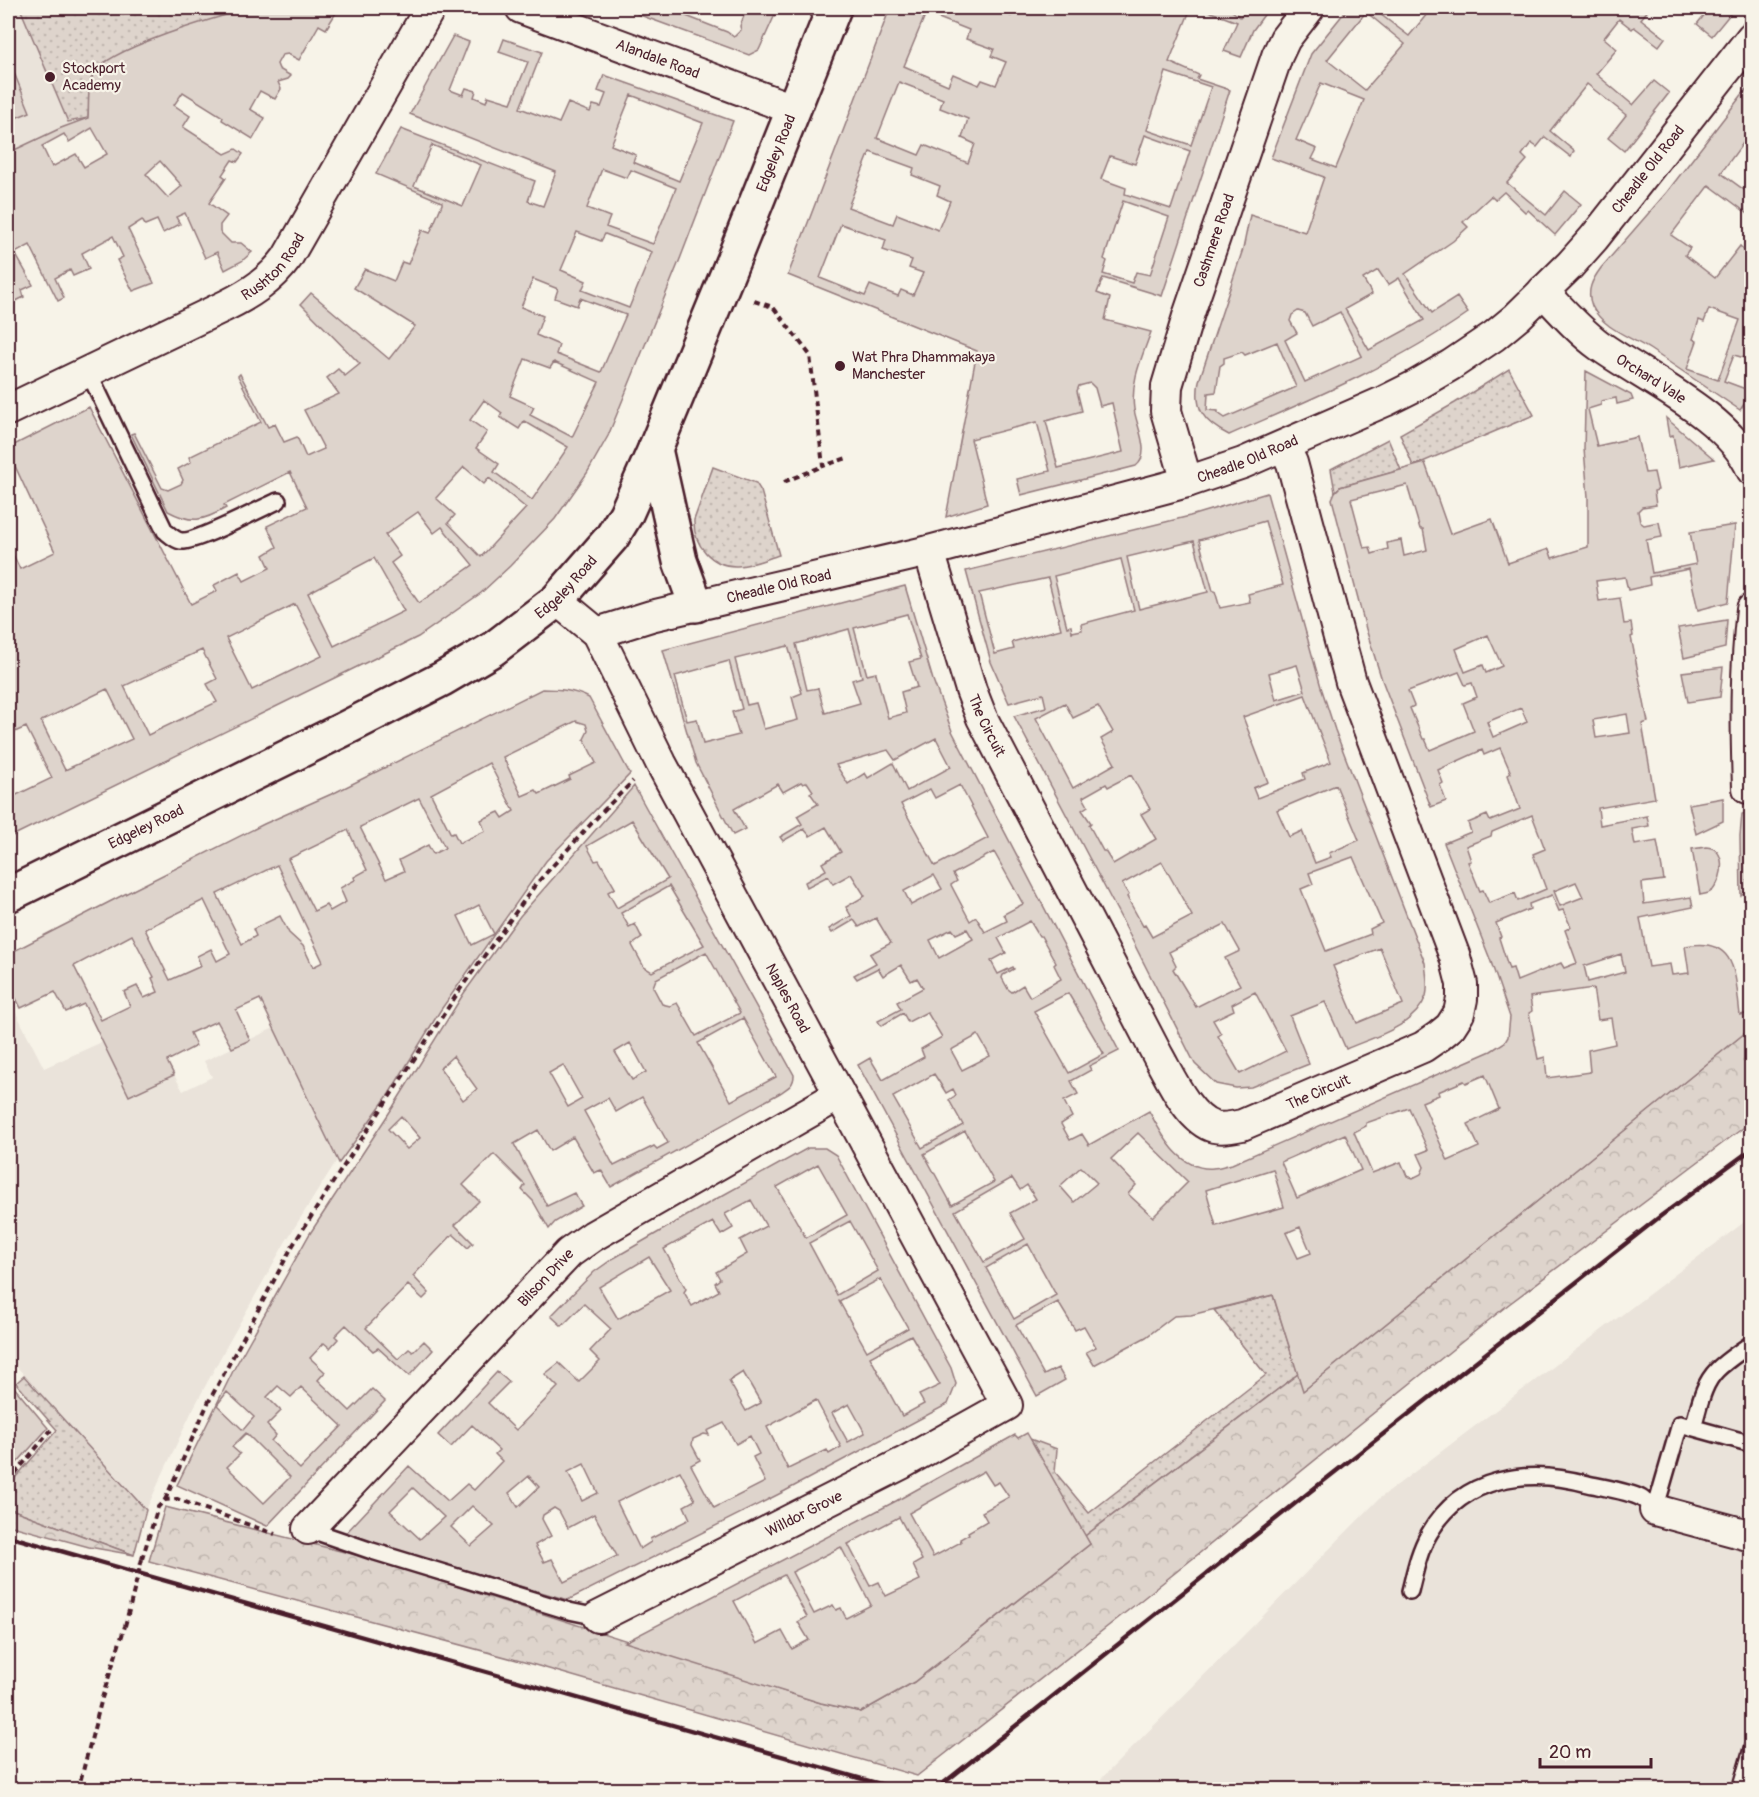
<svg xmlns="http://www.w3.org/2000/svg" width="1759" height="1797" viewBox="0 0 1759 1797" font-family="Pangolin,sans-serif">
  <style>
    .built { fill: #eae3da }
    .grass { fill: url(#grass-dots); stroke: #947a7c; stroke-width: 1.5 }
    .forest { fill: url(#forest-crowns); stroke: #947a7c; stroke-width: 1.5 }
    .garden { fill: #ded4cc; stroke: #947a7c; stroke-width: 1.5; fill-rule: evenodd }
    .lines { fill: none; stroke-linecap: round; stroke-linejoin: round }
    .service-casing { stroke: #4a1f2b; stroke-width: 20 }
    .minor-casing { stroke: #4a1f2b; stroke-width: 34 }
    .secondary-casing { stroke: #4a1f2b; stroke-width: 38 }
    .path { stroke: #4a1f2b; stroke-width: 4; stroke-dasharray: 6 4.5; stroke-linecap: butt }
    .service { stroke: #f7f3e8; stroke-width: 15 }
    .minor { stroke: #f7f3e8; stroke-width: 30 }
    .secondary { stroke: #f7f3e8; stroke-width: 33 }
    .rail { stroke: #4a1f2b; stroke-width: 4.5 }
    .path-bridge { stroke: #4a1f2b; stroke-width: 4; stroke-dasharray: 6 4.5; stroke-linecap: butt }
    .poi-dot { fill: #4a1f2b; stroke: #f7f3e8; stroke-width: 2 }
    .labels { text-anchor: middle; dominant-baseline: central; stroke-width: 4.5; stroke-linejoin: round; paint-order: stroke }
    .street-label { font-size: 15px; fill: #4a1f2b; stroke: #f7f3e8 }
    .poi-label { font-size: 15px; fill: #4a1f2b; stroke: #f7f3e8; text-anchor: start }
  </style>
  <defs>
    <pattern id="grass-dots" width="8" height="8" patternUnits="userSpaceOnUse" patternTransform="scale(1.5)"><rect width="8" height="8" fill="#ded4cc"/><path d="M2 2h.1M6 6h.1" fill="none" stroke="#c0b6af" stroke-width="1.8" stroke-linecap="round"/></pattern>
    <pattern id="forest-crowns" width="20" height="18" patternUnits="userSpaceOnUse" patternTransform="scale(1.5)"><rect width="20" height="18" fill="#ded4cc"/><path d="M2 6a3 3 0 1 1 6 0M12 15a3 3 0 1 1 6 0" fill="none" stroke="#c0b6af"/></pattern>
  </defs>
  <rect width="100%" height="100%" fill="#f7f3e8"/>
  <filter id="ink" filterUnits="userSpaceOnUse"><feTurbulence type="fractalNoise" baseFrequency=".0167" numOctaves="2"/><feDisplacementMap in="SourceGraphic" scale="12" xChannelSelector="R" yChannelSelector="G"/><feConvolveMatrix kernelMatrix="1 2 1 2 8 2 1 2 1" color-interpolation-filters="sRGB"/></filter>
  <g filter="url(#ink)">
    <g class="built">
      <polygon points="8,8 250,8 208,20 140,45 88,118 76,121 8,153"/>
      <polygon points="8,997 44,1068 102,1042 129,1096 174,1075 183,1091 212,1077 204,1061 274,1028 337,1160 286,1241 225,1349 191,1413 146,1510 8,1357"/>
      <polygon points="1751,1217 1751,1789 1090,1790 1380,1498"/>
    </g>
    <g class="grass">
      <polygon points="20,8 250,8 163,36 105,62 91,82 88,118 68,122"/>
      <polygon points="1509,369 1534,415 1413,466 1400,434 1455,403"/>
      <polygon points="1388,439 1401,470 1340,487 1335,492 1331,469"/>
      <path d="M713,467L756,483L761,491L779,555C766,559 751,566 737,566C712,567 693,545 694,520Z"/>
      <polygon points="1273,1295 1298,1374 1085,1536 1030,1439 1057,1449 1055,1472 1089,1513 1266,1375 1214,1310"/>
      <polygon points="24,1376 146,1510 134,1555 8,1508 8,1486 57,1430 16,1383"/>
    </g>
    <g class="forest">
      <polygon points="1751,1028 1751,1122 1509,1304 1140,1601 917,1776 535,1665 149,1561 165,1507 368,1558 821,1703 861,1712 914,1682 1090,1544 1085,1536 1298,1374 1304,1390"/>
      <polygon points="8,1508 134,1555 89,1547 8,1525"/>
    </g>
    <g class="garden">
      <path d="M250,8H339L326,29L319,25L299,60L288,54L282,55L277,64L279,69L291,76L288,79L278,82L281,89L275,99L260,91L250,109L265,118L253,139L222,120L223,117L183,92L174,105L190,116L183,127L225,154L236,149L243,154L237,162L232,160L222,175L226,178L209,203L227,216L220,225V232L231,243H241L252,252L242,261L225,270L217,252L205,258L185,213L176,217L180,224L163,233L157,220L145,225L142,220L128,229L154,283L133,291L117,260L123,257L113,236L82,253L89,269L73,276L70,270L55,278L64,298L58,301L30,245L15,253L33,285L22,290L24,297L8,305V153L61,128L88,118C89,104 87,85 94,73C110,47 219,17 250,8ZM92,128L107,154L84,167L76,154L52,167L42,146L64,134L69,142ZM160,161L182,186L168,198L146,174Z"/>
      <polygon points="639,8 683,8 681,14 727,32 734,37 741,30 740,26 747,8 778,8 759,50 749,55 637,14"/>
      <path d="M890,8H961L976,13L979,8H990L1011,16L1015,8H1191L1169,62L1199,75L1197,79L1230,90L1162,296L1103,278L1097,293L1110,298L1105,320L1151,332C1142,357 1130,382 1134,409C1136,425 1152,454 1136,466L1021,495L1017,479L1050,471L1037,422L971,439L987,504L946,517L977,351L788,275ZM926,13L969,30L966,39L994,49L991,56L1006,62L996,85L982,80L979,85L953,74L948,85L904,66ZM1166,72L1211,87L1191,145L1147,130ZM899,82L943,99L940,108L968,119L962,138L975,144L968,163L924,145L919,155L877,138ZM1145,135L1190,151L1171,209L1125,194L1126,188L1101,179L1110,156L1135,164ZM870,152L914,168L912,175L940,186L937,195L950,201L938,230L897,214L893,224L848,207ZM1123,201L1169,217L1150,275L1136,272L1132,283L1103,274L1107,261L1104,259ZM841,224L886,240L883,250L912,260L909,268L923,273L913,295L901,290L898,296L870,285L865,296L820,278ZM1090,383L1095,388L1100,406L1112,403L1123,452L1058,468L1046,421L1082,411L1077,391L1079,386Z"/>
      <polygon points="1200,8 1228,8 1240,17 1247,8 1269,8 1253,30 1241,57 1224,51 1237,22"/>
      <path d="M1348,8H1372L1409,36L1432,8H1650L1641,19L1665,38L1659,46L1634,27L1632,29L1619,19L1604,38L1617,49L1596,74L1633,105L1654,81L1669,93L1624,151L1608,138L1626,115L1587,84L1550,131L1574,151L1571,157L1545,137L1537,147L1531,143L1522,155L1527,160L1507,183L1546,215L1565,191L1581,204L1555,235L1528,210L1525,212L1504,192L1495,200L1491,196L1463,222L1468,227L1453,241L1405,274L1432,313L1457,297L1468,313C1394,365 1312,399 1229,435C1203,422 1194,409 1199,381L1243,249L1250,215L1305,232L1324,177L1271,158L1311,54ZM1366,12L1405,44L1365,90L1327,60ZM1321,83L1364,100L1336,168L1312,159L1317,149L1296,140ZM1378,270L1388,285L1399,278L1424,320L1369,350L1345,309L1372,294L1363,279ZM1298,311L1305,313L1312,326L1340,312L1362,356L1305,382L1285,340L1297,333L1290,321L1292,315ZM1277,342L1296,387L1225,418L1218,413V411L1207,410L1208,393L1216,392L1220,366L1224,363V358L1242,352L1245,355Z"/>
      <polygon points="1710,8 1735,8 1712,36 1697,24"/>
      <path d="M453,36L469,42L450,90L463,95L466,88L476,91L474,97L486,102L488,96L511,103L528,62L499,52L504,39L542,52L520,108L559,123L568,103L590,112L593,105L601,107L606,94L598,91L604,75L733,121L680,259L608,436L587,473L555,519L510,566L481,593L418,637L8,838V799L52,778L26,727L8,735V544L20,569L55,552L8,451V448L89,407L191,604L217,591L214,585L239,572L244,581L270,568L264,555L277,547L267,526L307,507L290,472L224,505L226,508C203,521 192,524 168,511L131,434L134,433L162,488L168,490L181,484L183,480L178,469L191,462L189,457L261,422L238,376L240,374L268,427L275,424L284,442L297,437L306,457L324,449L304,410L339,394L327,378L338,369L345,376L360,364L301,304L311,293L389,359L415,326L354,288L365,269L394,281L402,262L408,264L422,230L430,233L442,204V202L376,174L401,129L535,181L528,201L543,206L556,172L410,114ZM631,95L703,123L679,181L633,162L636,155L611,145ZM432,145L481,165L463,206L414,186ZM602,169L627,178L631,170L676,188L653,244L606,227L610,217L587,208ZM577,232L601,241L605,234L652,252L629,308L582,290L586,281L561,270ZM533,279L558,289L555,298L577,306L580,298L626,315L601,372L556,354L559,345L536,335L543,316L521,307ZM525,359L550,368L554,362L599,382L572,437L530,415L534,407L510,396ZM484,400L502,413L500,417L519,429L524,421L568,447L532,500L494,472L499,464L476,448L487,432L470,420ZM464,467L484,484L489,478L526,508L481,557L448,523L455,515L436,498ZM418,512L434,533L442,527L473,565L419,603L391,563L400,556L385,535ZM374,558L404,611L334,646L308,593ZM295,604L322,656L252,690L226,638ZM202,650L217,679L207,684L217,702L148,735L124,686ZM107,689L132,739L65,770L41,721Z"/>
      <polygon points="8,58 30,112 8,121"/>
      <path d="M1751,83V132L1721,173L1751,195V216L1709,185L1671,235L1690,248L1685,255L1715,278L1740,246L1744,250L1751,240V360L1734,355L1724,381L1751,391V394L1740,410C1710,390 1681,370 1651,350C1631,337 1603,329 1592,306C1586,291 1592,280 1601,268L1667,192ZM1709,309L1740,320L1718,380L1687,369L1697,341L1693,339L1699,320L1704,322Z"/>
      <path d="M1586,371L1631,395L1633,400L1617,404L1616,398L1601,401V405L1588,409L1597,446L1637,437L1645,473L1654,472L1658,490L1654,491L1656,505L1642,507L1638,511L1640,522L1644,525L1659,522L1662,537L1646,540L1652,573L1696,564L1690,532L1735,525L1728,602L1698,610L1689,569L1649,577L1650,585L1628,590L1625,577L1596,581L1599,601L1620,598L1624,624L1631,623L1633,636L1631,637L1648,722L1642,724L1655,798L1598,808L1600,825L1647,816L1649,826L1632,829L1635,845L1657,841L1664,880L1642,883L1644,904L1691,897L1693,907L1640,918L1649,967L1670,964L1672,975L1689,973L1685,946C1738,936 1735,976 1740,1015L1751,1013V1028L1303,1391L1273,1295L1191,1315L1174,1316L1146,1337L1094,1365L1086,1352L1096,1347L1084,1326L1075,1330L1058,1302L1016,1325L1044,1375L1058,1368L1065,1380L1037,1396L858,1065L870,1058L883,1080L924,1057L921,1049L942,1037L927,1012L908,1022L903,1013L881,1026L878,1021L901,1009L897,1002L923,988L917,978L911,981L901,965L883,976L878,968L857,979L854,975L876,963L870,954L891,943L876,918L859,927L854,920L832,933L829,929L851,916L846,907L865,896L851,874L833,884L828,876L807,887L805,882L826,870L822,863L841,852L826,827L810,836L804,829L783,841L780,837L802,824L797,816L818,804L810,793L813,791L807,782L803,784L801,782L783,792L778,784L734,809L745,829L733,835L696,763L663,650L905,586L933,680L952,731L1119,1051L1089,1066L1091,1070L1071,1081L1078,1094L1064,1101L1072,1117L1061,1124L1070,1140L1082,1134L1089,1145L1149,1111C1162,1135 1180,1171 1213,1168C1219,1168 1226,1165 1232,1164L1491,1051L1505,1042L1508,1037L1510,1017L1490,959L1444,843L1471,832L1468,823L1487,815L1490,821L1520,809L1508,775L1511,773L1500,748L1484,755L1482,750L1438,770L1443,783L1440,785L1446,801L1431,807L1382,680L1366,629L1332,499L1335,492L1340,487L1425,463L1450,534L1492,519L1508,563L1549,549L1552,558L1588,547V497L1584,449ZM1407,485L1420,529H1423L1427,550L1404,556L1401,540L1387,543L1388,549L1372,554L1370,547L1364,548L1351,499ZM907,614L921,659L909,662L917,687L901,692L906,713L888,718L876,673L867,675L854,628ZM849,629L862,677L852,680L860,703L825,713L818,688L807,690L796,644ZM1488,635L1502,666L1486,673L1483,665L1465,672L1456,649ZM788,646L802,693L792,697L798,720L764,729L756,703L747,705L735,659ZM729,661L742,709L732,712L739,735L703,744L697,719L687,721L675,676ZM1459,672L1465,685L1472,683L1477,697L1463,703L1474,731L1430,750L1425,739H1423L1410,708L1414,706L1408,691ZM1521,708L1527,722L1493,737L1487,722ZM1627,714L1630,733L1596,738L1593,720ZM936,738L951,767L907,791L893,763L868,778L865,773L848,784L836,765L888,750L895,760ZM960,785L988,838L935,866L901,804L930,789L935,798ZM1532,815L1545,849L1533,854L1546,889L1518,901L1515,893L1489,903L1483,890L1480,891L1468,862L1471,861L1466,846L1491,836L1492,832ZM994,852L1023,904L1004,914L1007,921L985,932L976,917L970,921L951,885L957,881L953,874ZM934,875L942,889L911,905L904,891ZM1576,882L1583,897L1560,906L1554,891ZM1552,895L1559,911L1563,910L1571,927L1565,930L1577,963L1564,968L1561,963L1517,981L1513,968L1509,969L1499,938L1501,937L1496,923L1530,909L1529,904ZM1030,921L1039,936H1041L1056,963L1054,965L1061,979L1030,997L1023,985L1012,992L1008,989L1002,978L1003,975L1014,969L1013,967L998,974L991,961L1006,953L998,938ZM952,929L956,934L967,929L973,939L939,958L930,940ZM1621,954L1625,972L1588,982L1584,966ZM1593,988L1598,1020L1611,1018L1615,1044L1588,1050L1590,1072L1547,1078L1545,1057L1538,1059L1529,1013L1532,1011L1530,997ZM1068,993L1104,1054L1069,1073L1034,1011ZM978,1035L990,1056L962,1070L951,1050ZM934,1074L946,1093L953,1089L956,1095L949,1100L963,1125L922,1148L893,1097ZM1485,1075L1499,1109L1468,1124L1479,1147L1448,1161L1422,1102L1439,1095L1438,1092L1464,1081L1466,1083ZM1409,1108L1428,1150L1418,1154L1424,1167L1421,1174L1413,1178L1407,1176L1401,1162L1372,1173L1354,1132L1366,1126V1123ZM965,1131L994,1182L952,1205L924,1154ZM1138,1133L1188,1182L1153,1217L1128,1194L1136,1185L1111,1159ZM1345,1134L1361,1170L1297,1198L1281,1162ZM1081,1167L1097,1183L1074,1202L1060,1186ZM1273,1169L1284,1207L1216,1226L1206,1190ZM1012,1178L1020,1190L1027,1185L1036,1199L1010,1213L1025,1239L984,1262L955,1211ZM1300,1227L1311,1253L1298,1258L1286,1233ZM1028,1244L1056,1295L1014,1319L986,1268Z"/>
      <polygon points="1666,418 1714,459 1679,467 1673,435 1669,436"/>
      <path d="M1267,493L1321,687L1335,730L1425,963C1426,974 1429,986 1426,996C1415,1027 1373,1037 1346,1049L1325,1002L1290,1016L1309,1064L1251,1087L1236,1088L1216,1084L1195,1064L1121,918L1014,716L1046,707L1043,694L1009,703L991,662L966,571L1190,516ZM1265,521L1283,585L1248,594L1250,602L1220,608L1215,591H1213L1199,540ZM1194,541L1208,592L1139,609L1127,557ZM1121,559L1134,610L1081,624L1082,630L1072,632L1071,626L1067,627L1054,576ZM1048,578L1061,629L1012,642L1014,649L995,654L979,593ZM1297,665L1305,691L1276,700L1269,673ZM1305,695L1331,762L1303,773L1305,779L1257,798L1253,788L1268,782L1243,717ZM1065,703L1073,718L1098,706L1113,732L1101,739L1115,764L1073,788L1036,718ZM1131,775L1150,809L1141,814L1156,839L1113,864L1105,851H1103L1089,825L1091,823L1082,810L1088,806L1083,797L1106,784L1108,787ZM1336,785L1359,840L1329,853L1331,857L1315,863L1302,831L1289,837L1277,810ZM1353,857L1382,923L1370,929L1371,934L1326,951L1301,889L1313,884L1309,873ZM1162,862L1192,916L1152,937L1145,925L1143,926L1127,897L1129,895L1122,884ZM1225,924L1240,951L1225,958L1240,985L1196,1007L1173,969L1176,966L1169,952ZM1380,948L1403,1004L1357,1023L1333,966ZM1255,992L1286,1051L1240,1074L1218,1036L1221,1034L1213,1020L1234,1010L1232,1004Z"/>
      <polygon points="1727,620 1725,648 1684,658 1678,628"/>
      <polygon points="1723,667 1720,697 1688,702 1682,672"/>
      <path d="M542,689C559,689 574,690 589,698L630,774L546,861L440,1011L389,1094L339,1163L260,999L236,1010L250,1040L232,1048L217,1021L190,1033L196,1046L167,1061L174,1075L129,1096L84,1004L66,1012L55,992L21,1008L8,983V954L121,896L264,824L336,792ZM576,721L586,724L588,731L584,739L596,763L569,776L570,779L539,794L536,790L522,796L503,757ZM489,763L514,811L503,818L499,812L483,819L481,820L485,831L459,843L454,833L451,834L431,794ZM419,798L445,848L433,854L428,845L399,860L404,871L386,879L360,827ZM348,830L367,870L354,877L355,880L340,888L346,902L330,911L326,905L314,911L288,859ZM277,865L323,962L313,967L303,946L289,933L280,916L253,929L256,936L242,944L217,894ZM204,900L230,954L217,961L211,949L197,956L201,966L170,980L145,929ZM479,905L494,934L472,945L458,916ZM132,935L154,977L152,978L158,992L144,998L137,986L124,992L130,1006L101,1020L74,966Z"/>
      <path d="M634,786L794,1075C794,1085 788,1088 780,1093L611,1187L601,1170L594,1173L573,1137L550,1151L538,1130L514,1144L547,1206L574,1193L582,1206L555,1222L549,1229L533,1201L522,1190L525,1185L494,1154L463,1185L479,1201L455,1225L473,1243L468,1248L453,1234L413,1276L429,1293L423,1299L408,1285L366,1328L398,1359L409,1349L413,1352L424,1341L433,1350L409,1376L378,1348L373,1351L346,1325L335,1336L338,1339L330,1348L324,1343L310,1358L325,1372L318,1380L350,1411L372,1389L385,1401L267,1526L177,1485L235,1367L309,1235L393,1107L464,993L520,916ZM632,820L668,879L617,908L608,892L615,888L599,860L595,861L587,846ZM669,886L704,945L652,972L644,967L632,945L642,938L635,924L629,927L621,913ZM706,952L740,1013L696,1036L677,1003L670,1006L662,1004L653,987L656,979ZM743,1018L776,1077L731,1101L698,1043ZM630,1043L646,1072L632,1080L615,1052ZM453,1056L477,1089L463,1100L440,1068ZM563,1065L582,1099L568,1107L549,1073ZM642,1097L668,1143L657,1149L654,1146L614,1166L584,1111L608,1098L616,1112ZM401,1116L420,1138L407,1149L388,1129ZM278,1386L291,1397L301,1387L342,1426L300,1469L271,1441L276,1435L267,1425L281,1411L267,1397ZM227,1392L254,1417L243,1430L217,1405ZM246,1433L290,1477L264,1503L227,1467L240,1454L232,1447Z"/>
      <polygon points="1723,798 1723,821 1696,834 1689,804"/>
      <polygon points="1751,812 1751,878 1747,881 1751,887 1741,895 1740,836 1742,814"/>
      <path d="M1706,847C1727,848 1724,877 1713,890C1709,894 1705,894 1700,895L1692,849Z"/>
      <path d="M808,1148H825L836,1155L951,1368L956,1384L948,1404L785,1491L568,1600L344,1535L409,1466L448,1501L467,1484L474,1490L502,1461L495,1454L499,1450L472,1425L451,1447L438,1435L497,1372L509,1382L488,1403L516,1430L558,1387L545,1374L559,1363L579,1382L600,1361L590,1351L611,1329L584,1304L562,1326L551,1316L594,1272L614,1258L716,1199ZM818,1164L847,1215L806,1238L777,1187ZM751,1200L766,1226L740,1240L747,1254L716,1272L720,1279L715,1283L719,1291L692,1306L684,1292L686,1289L664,1249L713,1222L721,1235L733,1228L725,1214ZM850,1221L878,1271L837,1295L809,1243ZM649,1257L670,1290L618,1319L599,1287ZM880,1279L908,1328L867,1351L839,1301ZM911,1335L940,1385L919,1395L924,1404L902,1416L870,1357ZM743,1372L761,1403L746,1411L729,1381ZM816,1400L841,1447L829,1454L827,1450L788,1469L767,1427ZM849,1404L865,1433L848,1442L832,1413ZM724,1423L736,1444L750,1436L759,1454L753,1457L765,1482L714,1508L691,1465L700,1460L692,1445L693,1439L704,1434L709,1435L707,1431ZM584,1464L598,1493L582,1501L568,1472ZM680,1471L695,1500L684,1506L690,1519L650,1539L651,1542L640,1549L617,1502ZM529,1476L539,1487L518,1507L509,1493ZM413,1488L444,1517L420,1539L390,1511ZM472,1506L494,1526L471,1546L451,1527ZM554,1508L559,1511L568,1528L594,1514L617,1556L564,1582L552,1559L544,1562L535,1545L551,1536L542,1519L543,1515Z"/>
      <polygon points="8,1380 48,1428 8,1473"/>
      <path d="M1027,1433L1090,1544L914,1682L861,1712L821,1703L625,1642L896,1501L1015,1435L1018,1438ZM984,1471L993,1485L999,1482L1009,1497L982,1512L987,1521L968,1532L969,1534L960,1539L961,1542L933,1557L909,1513ZM899,1517L922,1560L913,1565L920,1580L886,1596L879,1582L870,1586L848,1544ZM841,1547L871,1605L846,1618L841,1608L836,1610L833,1605L814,1614L792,1572ZM784,1575L807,1617L798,1622L809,1640L792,1649L782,1631L757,1644L734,1601Z"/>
    </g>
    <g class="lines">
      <g class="service-casing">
        <g id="service">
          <path d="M88,371L165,531C170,535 175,540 181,541C196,543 261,508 278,501"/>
          <path d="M1693,1427C1699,1408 1702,1385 1717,1370C1727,1360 1740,1352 1752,1343"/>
          <polyline points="308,1529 372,1551 569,1611 598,1617"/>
          <path d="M1410,1591C1415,1571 1419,1551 1429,1534C1463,1475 1528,1468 1588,1484C1601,1487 1631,1492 1641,1498C1646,1501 1651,1507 1655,1510L1680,1424L1752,1444"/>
          <polyline points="1740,1790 1752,1749"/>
        </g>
      </g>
      <g class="minor-casing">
        <g id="minor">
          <path id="s1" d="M521,8L793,109"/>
          <path id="s2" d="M1543,291C1561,310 1579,331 1600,346C1645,378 1730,417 1752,470"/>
          <path id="s3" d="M8,410L227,305C251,293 271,280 287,258L430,8"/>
          <path id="s4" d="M1187,482L1166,411L1167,386L1189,313L1277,56L1285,39L1309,8"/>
          <path id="s5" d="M929,551L971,690L982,718L1158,1056C1170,1077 1189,1120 1214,1127C1223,1129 1233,1127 1242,1125L1423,1047L1439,1036L1450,1027L1459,1013L1462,999V984L1455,957L1351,682L1292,463L1284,446"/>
          <path id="s6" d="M557,600L597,633L661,763L1007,1405L903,1463L598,1617"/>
          <path id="s7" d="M597,633L651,616L929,551L1187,482L1243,463L1385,401L1415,386L1451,365L1494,336L1517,317L1570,265L1594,238L1752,37"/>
          <path d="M1748,788C1746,728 1745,669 1752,609"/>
          <polyline points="1655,1510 1752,1536"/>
          <path id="s8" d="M308,1529L569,1253L593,1236L839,1095"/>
        </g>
      </g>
      <g class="secondary-casing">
        <g id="secondary">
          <polyline points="655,449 680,561 696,605"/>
          <path id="s9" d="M8,895L346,728L442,679L493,649L557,600L612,537L626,514L655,449L734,258L834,8"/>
        </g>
      </g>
      <g class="path">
        <polyline points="754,301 773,307 810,355 823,466 847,458"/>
        <polyline points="784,482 823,466"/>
        <polyline points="8,1482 51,1430"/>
        <polyline points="165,1500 208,1403 293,1245 330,1187 461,988 536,884 601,813 633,781"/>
        <polyline points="142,1559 158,1507 165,1500 177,1499 275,1534"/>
        <polyline points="78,1790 102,1698 125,1626"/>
      </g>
      <use href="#service" class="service"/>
      <use href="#minor" class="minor"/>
      <use href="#secondary" class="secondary"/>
      <g class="rail">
        <polyline points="8,1536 901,1790"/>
        <polyline points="935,1790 1307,1494 1662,1215 1752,1149"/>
      </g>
      <polyline class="path-bridge" points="125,1626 142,1559"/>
    </g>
  </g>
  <g class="poi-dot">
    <circle cx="50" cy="77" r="6"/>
    <circle cx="840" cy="366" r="6"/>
  </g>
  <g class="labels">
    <g class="street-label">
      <text stroke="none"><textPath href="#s1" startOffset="146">Alandale Road</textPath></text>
      <text stroke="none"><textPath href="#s9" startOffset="1126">Edgeley Road</textPath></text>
      <text stroke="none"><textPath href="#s7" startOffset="1178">Cheadle Old Road</textPath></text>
      <text stroke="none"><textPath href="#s4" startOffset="252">Cashmere Road</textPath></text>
      <text stroke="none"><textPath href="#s3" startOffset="304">Rushton Road</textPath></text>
      <text stroke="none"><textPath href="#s2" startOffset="140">Orchard Vale</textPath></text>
      <text stroke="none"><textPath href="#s7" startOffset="674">Cheadle Old Road</textPath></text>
      <text stroke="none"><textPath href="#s9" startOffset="640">Edgeley Road</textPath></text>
      <text stroke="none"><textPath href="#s7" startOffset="188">Cheadle Old Road</textPath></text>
      <text stroke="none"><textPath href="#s5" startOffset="184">The Circuit</textPath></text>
      <text stroke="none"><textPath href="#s9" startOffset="154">Edgeley Road</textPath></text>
      <text stroke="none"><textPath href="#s6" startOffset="464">Naples Road</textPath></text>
      <text stroke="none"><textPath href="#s5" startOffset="760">The Circuit</textPath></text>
      <text stroke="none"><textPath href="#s8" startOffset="346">Bilson Drive</textPath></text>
      <text transform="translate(804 1514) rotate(-27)">Willdor Grove</text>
    </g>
    <g class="poi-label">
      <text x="62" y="68">Stockport<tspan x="62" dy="17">Academy</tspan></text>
      <text x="852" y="357">Wat Phra Dhammakaya<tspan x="852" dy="17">Manchester</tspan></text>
    </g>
  </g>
  <rect width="1759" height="1797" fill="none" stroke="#f7f3e8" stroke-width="30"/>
  <rect x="15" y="15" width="1729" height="1767" fill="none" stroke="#4a1f2b" stroke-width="2" filter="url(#ink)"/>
  <path d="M1540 1758v9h111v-9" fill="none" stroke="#4a1f2b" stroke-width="3"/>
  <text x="1549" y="1758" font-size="18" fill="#4a1f2b" stroke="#f7f3e8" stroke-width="4.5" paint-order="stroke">20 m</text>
</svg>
